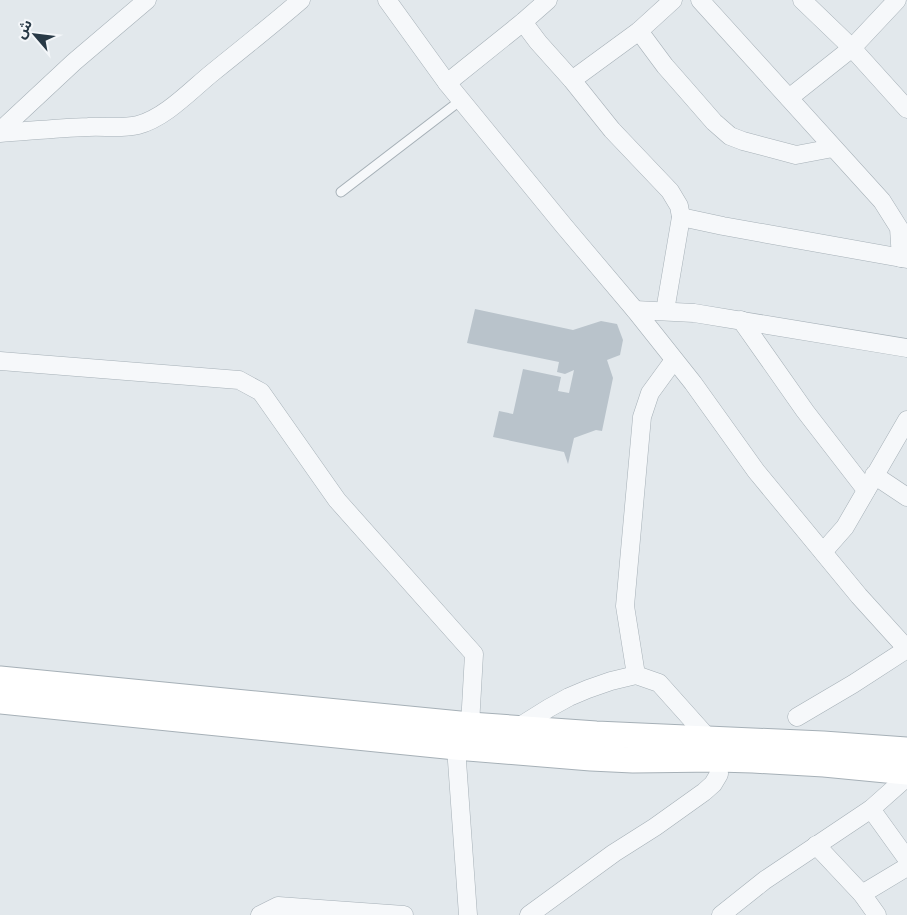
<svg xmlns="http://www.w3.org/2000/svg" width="907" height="915" viewBox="0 0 907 915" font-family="'Golos Text','Noto Sans Arabic',sans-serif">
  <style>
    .building { fill: #b9c3cb }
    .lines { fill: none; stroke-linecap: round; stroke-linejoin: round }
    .lane-casing { stroke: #a6b0b7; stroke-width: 11 }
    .street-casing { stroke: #a6b0b7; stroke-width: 19 }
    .secondary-casing { stroke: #a6b0b7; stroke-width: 27 }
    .lane { stroke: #f6f8fa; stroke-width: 9 }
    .street { stroke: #f6f8fa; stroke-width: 18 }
    .secondary { stroke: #fff; stroke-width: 25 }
  </style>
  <rect width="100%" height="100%" fill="#e2e8ec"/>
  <polygon class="building" points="475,309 573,330 601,321 617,324 623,340 620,355 607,360 613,378 602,431 596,430 574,438 568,464 564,452 493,437 499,411 513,414 523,369 561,377 558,391 569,393 574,370 565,374 557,372 559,362 467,343"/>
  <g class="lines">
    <g class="lane-casing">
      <polyline id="lane" points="341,192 461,100"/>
    </g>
    <g class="street-casing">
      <g id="street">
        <polyline points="387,0 447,83 564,226 635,310 693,383 756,471 859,596 907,649"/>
        <polyline points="700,0 882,201 899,228 901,258"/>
        <polyline points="802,0 852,48 907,109"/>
        <polyline points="523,22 538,42 572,80 612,130 670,191 679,206 681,217 665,311"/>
        <polyline points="639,31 665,66 687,91 714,122 730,136 743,141 796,155 833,148"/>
        <polyline points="572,80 639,31 673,0"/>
        <polyline points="447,83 523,22 548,0"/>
        <polyline points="789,98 852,48 897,0"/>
        <polyline points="0,131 74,62 147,0"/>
        <path d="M0,133C29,131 59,128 88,127C104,126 122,129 138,125C165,118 190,91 212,73C242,49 272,25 301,0"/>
        <polyline points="681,217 723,226 907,259"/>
        <polyline points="635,310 694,313 907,348"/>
        <polyline points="741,320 805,411 866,490"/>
        <polyline points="0,361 239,380 261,392 337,500 474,654 470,725"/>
        <polyline points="874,475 907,497"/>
        <polyline points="823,552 845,527 907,420"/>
        <polyline points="636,675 625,606 642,417 650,393 674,360"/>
        <polyline points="797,717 853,684 907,649"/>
        <polyline points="517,728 549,708 569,697 588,689 611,681 636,675 659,683 710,740"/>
        <polyline points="454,736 456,747 468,915"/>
        <polyline points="871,809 907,859"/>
        <polyline points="816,845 862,894 877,915"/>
        <polyline points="862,894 907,867"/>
        <polyline points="260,915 278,906 404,915"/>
        <polyline points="529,915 614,853 655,827 704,792 713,784 719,774 717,748"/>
        <polyline points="721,915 765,880 871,809 907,777"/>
      </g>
    </g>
    <g class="secondary-casing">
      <g id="secondary">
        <polyline points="0,679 470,725 596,734 823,744 907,750"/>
        <polyline points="0,701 456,747 591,758 633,760 717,759 753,760 824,764 907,772"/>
      </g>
    </g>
    <use href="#lane" class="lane"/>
    <use href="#street" class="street"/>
    <use href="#secondary" class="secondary"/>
  </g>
  <g transform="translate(35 35) rotate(298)" stroke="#f3f6f9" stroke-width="4" paint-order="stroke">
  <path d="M0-4L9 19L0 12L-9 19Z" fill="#283946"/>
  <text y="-8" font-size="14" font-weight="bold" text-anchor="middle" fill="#283946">ش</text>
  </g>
</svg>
